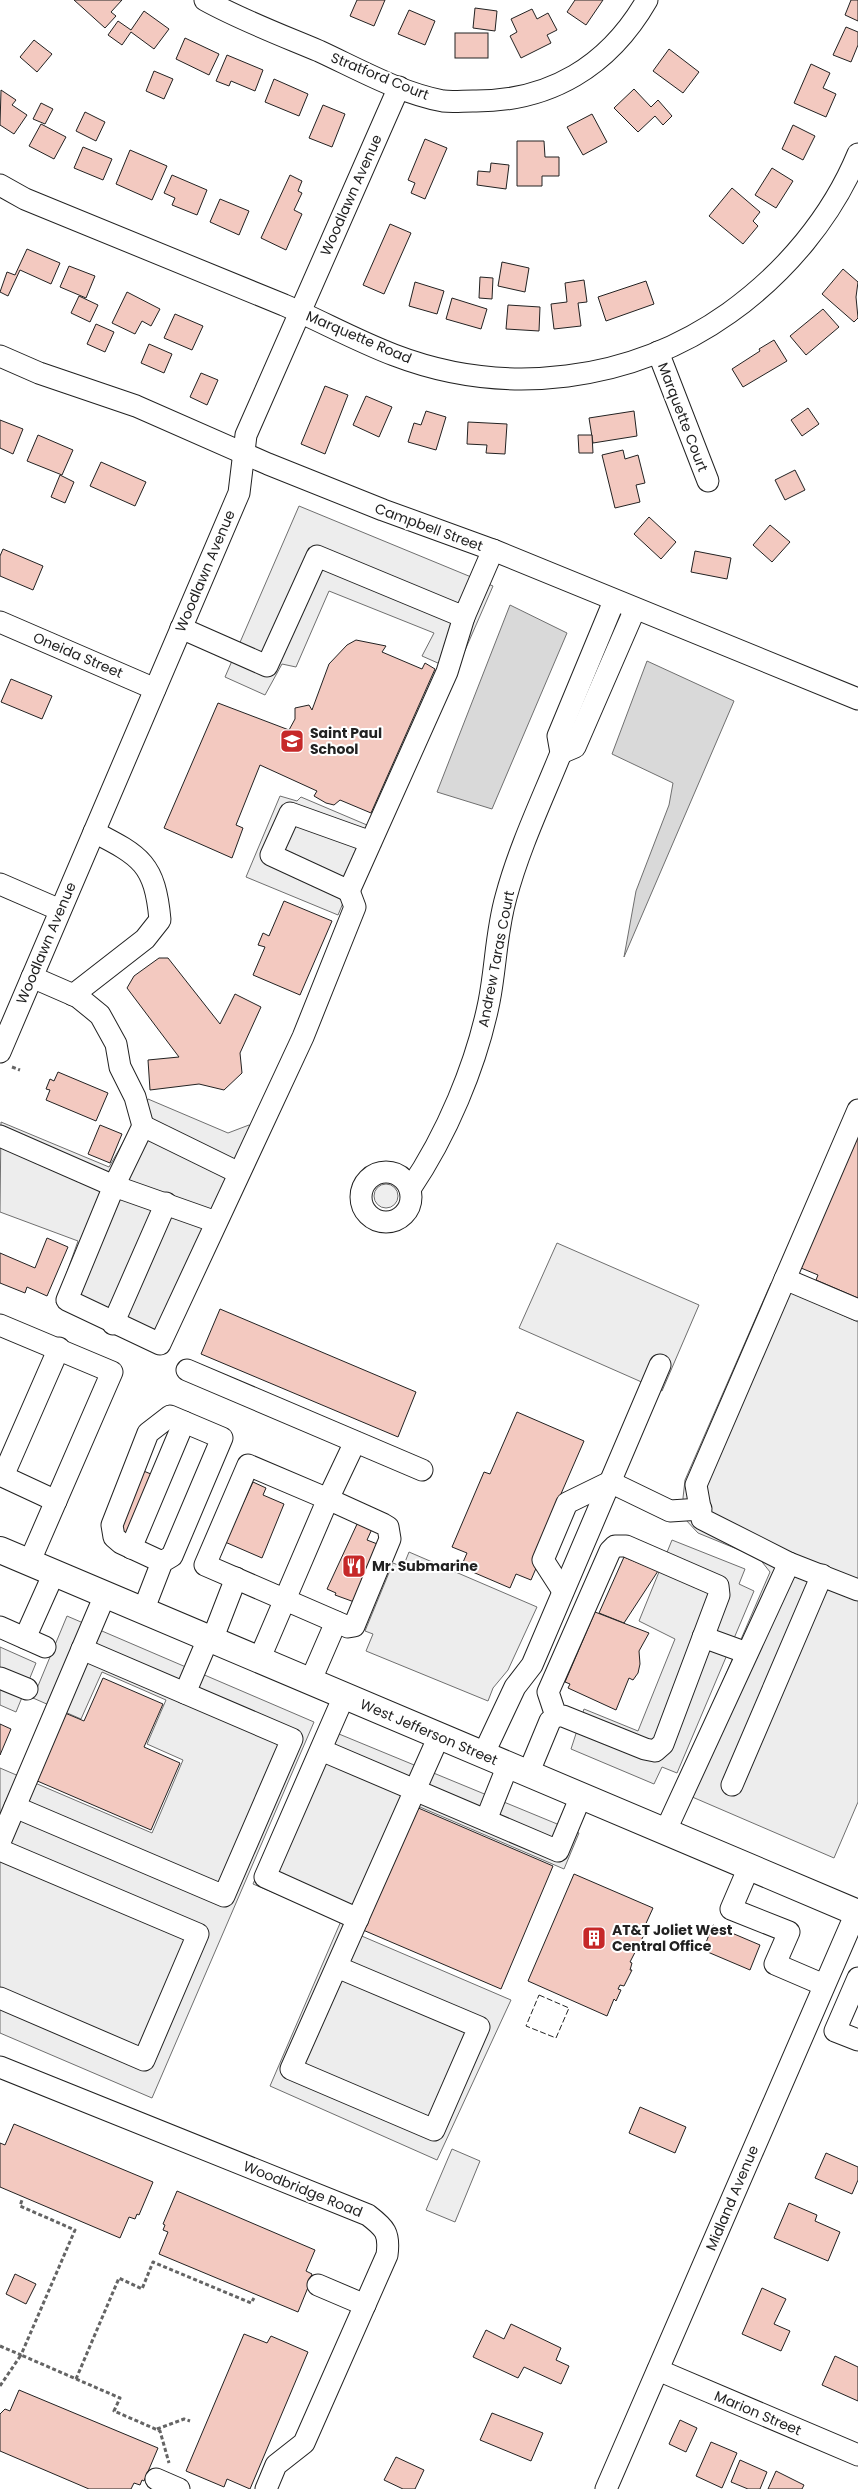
<svg xmlns="http://www.w3.org/2000/svg" width="858" height="2489" viewBox="0 0 858 2489" font-family="Poppins,sans-serif">
  <style>
    .green { fill: #eee; stroke: #6f6f6f }
    .parking { fill: #ededed; stroke: #6f6f6f }
    .water { fill: #d9d9d9; stroke: #6f6f6f }
    .building { fill: #f3c9c0; stroke: #222 }
    .lines { fill: none; stroke-linecap: round; stroke-linejoin: round }
    .minor-casing { stroke: #222; stroke-width: 23 }
    .major-casing { stroke: #222; stroke-width: 28 }
    .path { stroke: #646464; stroke-width: 3; stroke-dasharray: 4 2.5; stroke-linecap: butt }
    .minor { stroke: #fff; stroke-width: 21 }
    .major { stroke: #fff; stroke-width: 26 }
    .fence { stroke: #222; stroke-width: 1; stroke-dasharray: 6 2.5; stroke-linecap: butt }
    .labels { text-anchor: middle; dominant-baseline: central; stroke-width: 4; stroke-linejoin: round; paint-order: stroke }
    .street-label { font-size: 14px; fill: #222; stroke: #fff }
    .poi-label { font-size: 14px; font-weight: bold; fill: #222; stroke: #fff; text-anchor: start }
  </style>
  <rect width="100%" height="100%" fill="#fff"/>
  <g class="green">
    <circle cx="386" cy="1196" r="12"/>
    <polygon points="452,2149 480,2161 455,2222 426,2210"/>
  </g>
  <g class="parking">
    <polygon points="299,506 493,586 456,671 422,656 434,633 329,591 296,667 282,664 265,695 225,677"/>
    <polygon points="280,796 297,801 301,797 374,828 338,915 246,877"/>
    <polygon points="148,1099 228,1133 249,1125 266,1134 160,1344 56,1303 78,1241 0,1212 1,1122 109,1167"/>
    <polygon points="557,1243 699,1305 662,1391 519,1328"/>
    <polygon points="771,1283 858,1322 858,1802 834,1858 676,1790 770,1572 759,1558 698,1533 685,1519 683,1498 685,1480"/>
    <polygon points="672,1540 745,1569 739,1584 754,1591 677,1773 662,1767 654,1784 571,1749 584,1709 638,1731 675,1639 639,1621"/>
    <polygon points="409,1552 537,1607 508,1670 493,1688 488,1701 366,1651 373,1634 365,1631 393,1563 403,1567"/>
    <polygon points="67,1616 314,1722 152,2098 0,2033 0,1768 152,1833 183,1760 147,1744 166,1700 102,1672 81,1719 33,1698"/>
    <polygon points="0,1647 36,1663 16,1712 0,1705"/>
    <polygon points="322,1727 579,1833 564,1869 413,1804 357,1934 511,2000 437,2160 270,2086 341,1921 253,1884"/>
  </g>
  <g class="water">
    <polygon points="510,605 567,633 492,809 437,792"/>
    <polygon points="647,661 734,701 624,957 636,891 669,805 673,783 612,754"/>
  </g>
  <g class="building">
    <polygon points="74,0 122,0 111,12 116,16 105,28"/>
    <polygon points="357,0 385,0 374,26 350,16"/>
    <polygon points="575,0 603,0 586,25 567,12"/>
    <polygon points="851,0 858,0 858,21 845,15"/>
    <polygon points="475,8 497,11 495,31 473,28"/>
    <polygon points="532,9 537,19 548,13 557,30 547,35 551,43 521,58 510,36 517,32 511,19"/>
    <polygon points="409,10 435,21 425,45 398,34"/>
    <polygon points="144,11 169,29 154,49 131,32 122,45 108,35 118,21 131,30"/>
    <polygon points="846,27 858,32 858,45 851,62 833,55"/>
    <rect x="455" y="33" width="33" height="25"/>
    <polygon points="185,38 219,54 209,75 176,59"/>
    <polygon points="34,40 52,54 37,72 20,57"/>
    <polygon points="669,49 699,72 683,93 653,71"/>
    <polygon points="227,55 263,70 255,91 231,81 229,86 216,81"/>
    <polygon points="811,64 830,73 823,88 836,94 826,117 794,103"/>
    <polygon points="154,71 173,79 164,99 146,91"/>
    <polygon points="274,79 308,94 299,116 265,102"/>
    <polygon points="634,89 651,107 658,100 672,116 663,125 655,116 638,132 614,108"/>
    <polygon points="1,90 16,100 12,105 27,115 14,134 0,125"/>
    <polygon points="41,103 53,109 45,124 33,119"/>
    <polygon points="323,105 345,114 332,147 309,138"/>
    <polygon points="85,112 105,122 96,141 76,131"/>
    <polygon points="592,114 607,142 583,155 567,127"/>
    <polygon points="41,124 66,137 54,159 29,146"/>
    <polygon points="793,125 815,136 803,160 782,149"/>
    <polygon points="425,139 447,148 425,199 411,193 415,183 408,180"/>
    <polygon points="517,141 544,141 545,157 559,157 559,176 542,176 542,186 517,186"/>
    <polygon points="83,147 112,159 103,180 74,168"/>
    <polygon points="130,150 167,166 152,200 116,184"/>
    <polygon points="491,163 509,165 506,189 477,185 478,171 490,172"/>
    <polygon points="772,168 793,181 776,208 755,195"/>
    <polygon points="172,175 207,190 197,215 172,205 175,198 164,193"/>
    <polygon points="290,175 302,181 298,191 302,193 294,210 302,214 286,250 261,238"/>
    <polygon points="732,188 760,212 753,221 758,226 743,244 709,216"/>
    <polygon points="220,199 249,211 239,235 210,222"/>
    <polygon points="390,224 411,233 384,294 363,285"/>
    <polygon points="27,249 60,263 51,284 20,270 8,296 0,292 7,272 15,275"/>
    <polygon points="502,262 529,268 525,292 498,286"/>
    <polygon points="69,266 95,276 86,298 60,287"/>
    <polygon points="843,269 858,282 856,297 858,318 854,322 822,294"/>
    <polygon points="480,277 493,278 492,299 479,298"/>
    <polygon points="584,280 587,302 578,303 581,326 554,329 551,304 567,302 565,283"/>
    <polygon points="646,281 654,304 606,321 598,297"/>
    <polygon points="415,282 444,291 437,314 409,306"/>
    <polygon points="127,292 160,309 151,326 142,321 135,334 112,323"/>
    <polygon points="79,296 98,305 90,322 71,313"/>
    <polygon points="452,298 487,309 481,329 446,319"/>
    <polygon points="508,305 540,307 539,331 506,329"/>
    <polygon points="823,309 839,327 806,355 790,336"/>
    <polygon points="175,314 203,326 192,350 164,338"/>
    <polygon points="96,324 114,332 105,352 87,344"/>
    <polygon points="774,340 787,361 743,387 732,369 760,351 759,349"/>
    <polygon points="149,344 172,354 164,373 141,363"/>
    <polygon points="201,373 218,380 207,405 190,397"/>
    <polygon points="325,386 348,395 325,454 301,444"/>
    <polygon points="366,396 392,407 379,437 353,425"/>
    <polygon points="808,408 819,424 802,436 791,420"/>
    <polygon points="426,411 446,417 436,450 408,442 414,423 421,425"/>
    <polygon points="634,411 637,436 593,443 589,418"/>
    <polygon points="0,420 23,429 13,454 0,448"/>
    <polygon points="468,422 507,424 505,454 486,453 487,445 467,444"/>
    <polygon points="38,435 73,450 62,475 27,461"/>
    <polygon points="578,435 592,435 593,453 579,453"/>
    <polygon points="623,450 625,459 638,455 645,483 636,485 640,502 615,508 602,455"/>
    <polygon points="101,462 146,482 135,506 90,486"/>
    <polygon points="795,470 805,490 785,500 775,480"/>
    <polygon points="60,475 74,482 65,503 51,497"/>
    <polygon points="649,517 676,542 661,559 634,534"/>
    <polygon points="770,525 790,542 772,562 753,545"/>
    <polygon points="3,549 43,566 33,590 0,576 0,556"/>
    <polygon points="695,551 731,558 727,579 691,572"/>
    <polygon points="356,640 386,646 382,652 422,669 425,663 435,669 371,813 340,800 334,805 326,803 314,796 317,791 260,765 236,825 243,828 232,858 164,828 218,703 289,730 295,719 295,708 309,705 312,710 329,664 347,645"/>
    <polygon points="11,679 52,696 42,719 1,702"/>
    <polygon points="284,901 332,921 300,995 253,975 265,947 258,945 263,933 269,936"/>
    <polygon points="159,958 168,958 220,1024 235,994 261,1007 240,1053 242,1073 224,1090 199,1084 150,1090 148,1060 179,1057 127,988 134,976"/>
    <polygon points="58,1072 108,1093 96,1121 46,1100 50,1090 46,1089 50,1079 54,1081"/>
    <polygon points="100,1125 122,1134 110,1163 88,1154"/>
    <polygon points="858,1134 858,1298 816,1280 818,1275 801,1268"/>
    <polygon points="47,1238 68,1247 47,1296 27,1287 25,1293 0,1283 0,1253 35,1268"/>
    <polygon points="220,1309 416,1392 398,1437 201,1354"/>
    <polygon points="517,1412 584,1441 557,1503 563,1505 531,1580 516,1574 510,1588 461,1567 467,1553 452,1547 484,1472 490,1474"/>
    <polygon points="141,1470 156,1476 130,1535 116,1529"/>
    <polygon points="253,1482 266,1488 263,1495 284,1504 262,1558 225,1542"/>
    <polygon points="358,1522 372,1529 367,1540 380,1545 357,1603 335,1595 336,1593 327,1589"/>
    <polygon points="624,1557 658,1571 624,1623 599,1613"/>
    <polygon points="595,1612 649,1633 639,1651 640,1664 638,1673 633,1680 629,1678 616,1710 568,1688 570,1684 565,1682"/>
    <polygon points="103,1678 163,1704 144,1747 180,1763 151,1830 35,1780 65,1713 84,1721"/>
    <polygon points="0,1724 11,1729 0,1755"/>
    <polygon points="416,1807 553,1866 501,1989 363,1930"/>
    <polygon points="574,1874 653,1908 643,1930 646,1931 630,1962 632,1963 630,1970 632,1970 624,1986 620,1985 618,1989 621,1990 616,2001 614,1999 607,2016 528,1981"/>
    <polygon points="713,1925 760,1945 750,1970 703,1950"/>
    <polygon points="640,2107 686,2127 675,2153 629,2133"/>
    <polygon points="14,2124 153,2182 139,2215 137,2214 135,2219 129,2217 120,2238 0,2187 0,2143 5,2145"/>
    <polygon points="826,2153 858,2167 858,2180 852,2194 815,2178"/>
    <polygon points="177,2191 315,2250 306,2271 312,2274 310,2279 311,2280 298,2312 159,2254 168,2232 163,2230 165,2225 163,2224"/>
    <polygon points="789,2203 817,2215 815,2221 840,2232 828,2261 774,2238"/>
    <polygon points="15,2274 36,2284 26,2304 6,2294"/>
    <polygon points="762,2288 786,2299 774,2324 790,2331 781,2351 742,2334"/>
    <polygon points="511,2324 561,2348 556,2360 569,2366 561,2384 524,2367 518,2378 473,2357 486,2330 504,2339"/>
    <polygon points="244,2334 267,2343 271,2336 308,2352 250,2489 227,2479 224,2487 186,2471"/>
    <polygon points="835,2356 858,2367 858,2401 822,2385"/>
    <polygon points="19,2390 158,2448 144,2481 142,2480 140,2485 134,2483 131,2489 89,2489 0,2451 0,2414 5,2409 10,2411"/>
    <polygon points="492,2413 543,2433 531,2461 480,2440"/>
    <polygon points="680,2420 697,2428 686,2452 669,2444"/>
    <polygon points="711,2442 737,2453 722,2488 696,2476"/>
    <polygon points="396,2457 424,2470 415,2489 403,2489 384,2480"/>
    <polygon points="740,2460 767,2472 760,2489 748,2489 731,2482"/>
    <polygon points="776,2471 804,2485 802,2489 768,2489"/>
  </g>
  <g class="lines">
    <g class="minor-casing">
      <g id="minor">
        <path d="M205,0C241,20 281,35 319,51C358,69 400,93 443,101C452,102 463,101 473,101C550,102 609,66 647,0"/>
        <path d="M0,185L25,199C112,235 198,270 284,305C321,321 357,341 394,355C506,398 632,382 729,313C785,273 832,217 858,154"/>
        <polyline points="658,352 708,481"/>
        <polyline points="0,356 39,373 136,406 268,464 383,510 493,550 858,699"/>
        <polyline points="0,622 155,689"/>
        <polyline points="181,628 267,666 317,556 464,617 493,550"/>
        <polyline points="561,753 575,747 635,609"/>
        <polyline points="371,842 290,813 271,855 349,891 447,672 464,617"/>
        <polyline points="0,884 60,910"/>
        <polyline points="32,977 78,997 100,1015 116,1044 120,1067 135,1097 143,1126"/>
        <path d="M73,995L145,939L160,920C155,864 141,856 94,832"/>
        <polyline points="0,1052 239,493 246,435 399,87"/>
        <polyline points="0,1136 114,1186 143,1126 239,1173"/>
        <circle cx="386" cy="1197" r="25"/>
        <path d="M410,1189C446,1136 476,1066 489,1002C496,967 496,932 506,897C519,848 542,800 561,753L558,736L614,601"/>
        <polyline points="216,1222 114,1186 67,1300 160,1344 303,1037 355,907 349,891"/>
        <polyline points="785,1279 858,1110"/>
        <polyline points="113,1324 166,1203"/>
        <polyline points="0,1325 112,1372 29,1563"/>
        <polyline points="187,1370 422,1470"/>
        <polyline points="0,1475 56,1501"/>
        <polyline points="3,1476 59,1348"/>
        <polyline points="131,1548 184,1422"/>
        <polyline points="789,1563 702,1519 696,1485 785,1279 858,1310"/>
        <polyline points="563,1591 543,1560 567,1503 610,1482 670,1511 701,1509"/>
        <polyline points="143,1611 162,1562 172,1556 222,1438 170,1416 148,1433 112,1525 114,1537 121,1543 162,1562"/>
        <polyline points="0,1627 45,1647"/>
        <polyline points="703,1637 747,1653"/>
        <polyline points="25,1638 54,1573"/>
        <polyline points="212,1640 236,1578"/>
        <path d="M259,1660C282,1606 305,1553 328,1499L248,1465L205,1565L348,1627L354,1626L390,1539L388,1527L383,1524L328,1499L355,1442"/>
        <polyline points="0,1678 27,1689"/>
        <polyline points="310,1682 336,1622"/>
        <polyline points="185,1693 208,1639"/>
        <polyline points="344,1696 265,1877 358,1919"/>
        <polyline points="321,1750 558,1851 581,1796"/>
        <polyline points="483,1755 515,1687 532,1665 660,1365"/>
        <polyline points="528,1774 550,1721 556,1716 563,1716 645,1749 655,1751 663,1744 719,1595 718,1586 626,1546 615,1546 610,1551 548,1692 556,1716"/>
        <polyline points="732,1785 822,1575"/>
        <polyline points="15,1807 224,1896 292,1739 82,1649"/>
        <polyline points="486,1820 508,1765"/>
        <polyline points="665,1832 789,1563 858,1590"/>
        <polyline points="0,1842 105,1595"/>
        <polyline points="0,1850 198,1934 144,2060 0,1998"/>
        <polyline points="749,1867 731,1909 789,1932 775,1964 824,1985"/>
        <polyline points="337,1967 479,2027 434,2130 291,2069 439,1736"/>
        <polyline points="858,1978 835,2031 858,2040"/>
        <path d="M0,2067L368,2215C385,2228 390,2233 387,2255L304,2443L276,2465L266,2489"/>
        <polyline points="318,2285 365,2305"/>
        <polyline points="658,2370 858,2455"/>
        <polyline points="156,2479 179,2489"/>
        <polyline points="606,2489 856,1913"/>
      </g>
    </g>
    <g class="major-casing">
      <polyline id="major" points="0,1550 858,1913"/>
    </g>
    <g class="path">
      <polyline points="12,1067 20,1070"/>
      <polyline points="0,2346 21,2355 75,2230 20,2206 22,2200"/>
      <polyline points="76,2379 119,2278 142,2289 153,2262 251,2303 254,2298"/>
      <polyline points="0,2386 21,2355 120,2398 114,2411 160,2431 169,2463"/>
      <polyline points="157,2429 184,2419 190,2421"/>
    </g>
    <use href="#minor" class="minor"/>
    <use href="#major" class="major"/>
    <polygon class="fence" points="539,1995 569,2008 556,2038 526,2026"/>
  </g>
  <defs>
    <g id="school-square" transform="scale(1.25)"><rect x="-9" y="-9" width="18" height="18" rx="4" fill="#c62828" stroke="#fff"/><path d="M0-5L7-2L0 1L-7-2ZM-4 1L0 2.5L4 1V4Q0 6-4 4Z" fill="#fff"/></g>
    <g id="restaurant-square" transform="scale(1.25)"><rect x="-9" y="-9" width="18" height="18" rx="4" fill="#c62828" stroke="#fff"/><path d="M-5-6h1v4h1v-4h1v4h1v-4h1v5L-1.5 .5V6h-2V.5L-5-1ZM5-6V6H3V1.5H1.5Q1.5-4 5-6Z" fill="#fff"/></g>
    <g id="building-square" transform="scale(1.25)"><rect x="-9" y="-9" width="18" height="18" rx="4" fill="#c62828" stroke="#fff"/><path d="M-4-6H4V6H1V3H-1V6H-4ZM-2.5-4.3h1.7v1.8h-1.7ZM.8-4.3h1.7v1.8H.8ZM-2.5-1h1.7V.8h-1.7ZM.8-1h1.7V.8H.8Z" fill="#fff"/></g>
  </defs>
  <g fill-rule="evenodd">
    <use href="#school-square" x="292" y="741"/>
    <use href="#restaurant-square" x="354" y="1566"/>
    <use href="#building-square" x="594" y="1938"/>
  </g>
  <g class="labels">
    <g class="street-label">
      <text transform="translate(380 76) rotate(22)">Stratford Court</text>
      <text transform="translate(351 195) rotate(-66)">Woodlawn Avenue</text>
      <text transform="translate(359 337) rotate(23)">Marquette Road</text>
      <text transform="translate(683 417) rotate(69)">Marquette Court</text>
      <text transform="translate(429 527) rotate(20)">Campbell Street</text>
      <text transform="translate(205 571) rotate(-67)">Woodlawn Avenue</text>
      <text transform="translate(78 655) rotate(23)">Oneida Street</text>
      <text transform="translate(46 943) rotate(-67)">Woodlawn Avenue</text>
      <text transform="translate(496 959) rotate(-79)">Andrew Taras Court</text>
      <text transform="translate(429 1732) rotate(23)">West Jefferson Street</text>
      <text transform="translate(303 2189) rotate(22)">Woodbridge Road</text>
      <text transform="translate(732 2198) rotate(-67)">Midland Avenue</text>
      <text transform="translate(758 2413) rotate(23)">Marion Street</text>
    </g>
    <g class="poi-label">
      <text x="310" y="733">Saint Paul<tspan x="310" dy="16">School</tspan></text>
      <text x="372" y="1566">Mr. Submarine</text>
      <text x="612" y="1930">AT&amp;T Joliet West<tspan x="612" dy="16">Central Office</tspan></text>
    </g>
  </g>
</svg>
